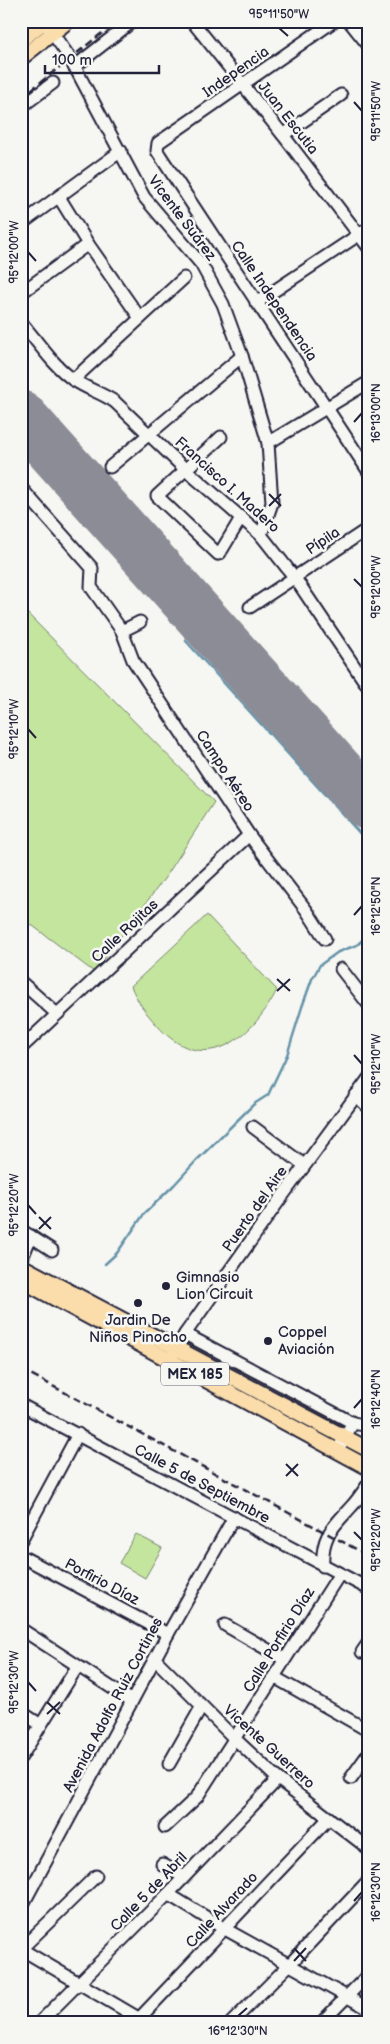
<svg xmlns="http://www.w3.org/2000/svg" width="390" height="2044" viewBox="0 0 390 2044" font-family="'Balsamiq Sans',sans-serif">
  <style>
    .green { fill: #c4e59d; stroke: #73846c }
    .lines { fill: none; stroke-linecap: round; stroke-linejoin: round }
    .stream { stroke: #6593a8; stroke-width: 2.5 }
    .runway { stroke: #8c8c96; stroke-width: 51 }
    .minor-casing { stroke: #22223b; stroke-width: 15 }
    .major-casing { stroke: #22223b; stroke-width: 18 }
    .minor { stroke: #f6f6f2; stroke-width: 11 }
    .major { stroke: #faddab; stroke-width: 14 }
    .rail { stroke: #22223b; stroke-width: 2.5; stroke-dasharray: 8 4; stroke-linecap: butt }
    .ticks { fill: none; stroke: #22223b; stroke-width: 2 }
    .poi-dot { fill: #22223b; stroke: #f6f6f2; stroke-width: 2 }
    .labels { text-anchor: middle; dominant-baseline: central; stroke-width: 5; stroke-linejoin: round; paint-order: stroke }
    .shield { fill: #f6f6f2; stroke: #626272; stroke-width: 1 }
    .shield-label { font-size: 14px; font-weight: bold; fill: #22223b }
    .street-label { font-size: 15px; fill: #22223b; stroke: #f6f6f2 }
    .poi-label { font-size: 15px; fill: #22223b; stroke: #f6f6f2; text-anchor: start }
    .neatline { fill: none; stroke: #22223b; stroke-width: 2 }
    .ticks-label { font-size: 12px; text-anchor: middle; fill: #22223b }
  </style>
  <rect width="100%" height="100%" fill="#f6f6f2"/>
  <filter id="ink" filterUnits="userSpaceOnUse"><feTurbulence type="fractalNoise" baseFrequency=".02" numOctaves="2"/><feDisplacementMap in="SourceGraphic" scale="10" xChannelSelector="R" yChannelSelector="G"/><feConvolveMatrix kernelMatrix="1 2 1 2 8 2 1 2 1" color-interpolation-filters="sRGB"/></filter>
  <g filter="url(#ink)">
    <g class="green">
      <polygon points="21,607 214,802 167,875 94,972 21,917"/>
      <path d="M207,915L277,990C251,1041 202,1078 156,1024C145,1012 137,1001 131,986Z"/>
      <polygon points="136,1534 162,1548 145,1578 119,1563"/>
    </g>
    <g class="lines">
      <g class="stream">
        <polyline points="186,641 354,827 363,837 369,840"/>
        <polyline points="105,1264 117,1253 144,1214 174,1185 196,1161 254,1104 268,1095 287,1055 302,1007 312,979 320,965 338,952 357,945 369,934"/>
      </g>
      <polyline class="runway" points="21,416 369,805"/>
      <g class="minor-casing">
        <g id="minor">
          <polyline points="192,21 283,135 369,248"/>
          <polyline points="334,21 158,143 157,151 369,472"/>
          <polyline points="349,21 369,46"/>
          <polyline points="48,27 70,58 144,197 201,264 223,304 242,356 268,443 272,503 261,535"/>
          <polyline points="74,67 133,21"/>
          <polyline points="21,107 53,83"/>
          <polyline points="283,135 341,95"/>
          <polyline points="59,197 88,244 140,318"/>
          <polyline points="21,224 121,151"/>
          <polyline points="21,293 88,244"/>
          <polyline points="256,303 369,228"/>
          <path d="M21,322C36,340 55,368 74,380C87,389 102,393 115,402L185,469L261,535L295,578L369,688"/>
          <polyline points="73,380 184,278"/>
          <polyline points="221,437 157,496 218,554 220,553 241,518"/>
          <polyline points="268,443 369,382"/>
          <polyline points="110,467 242,356"/>
          <polyline points="21,488 92,568 91,587 122,631"/>
          <polyline points="250,607 369,528"/>
          <polyline points="140,622 122,631 133,660 249,835 307,911 325,939"/>
          <polyline points="341,969 369,1005"/>
          <polyline points="21,982 57,1014"/>
          <polyline points="21,1048 249,835"/>
          <polyline points="356,1095 369,1108"/>
          <polyline points="253,1127 304,1165"/>
          <polyline points="21,1230 52,1250"/>
          <polyline points="21,1261 31,1236"/>
          <polyline points="185,1334 353,1423"/>
          <polyline points="172,1356 185,1334 278,1202 369,1078"/>
          <polyline points="21,1405 369,1589"/>
          <polyline points="337,1451 353,1423 369,1426"/>
          <polyline points="21,1540 78,1434"/>
          <polyline points="21,1556 168,1634"/>
          <path d="M323,1566C321,1537 332,1528 350,1508C357,1501 363,1492 369,1483"/>
          <polyline points="225,1625 284,1659"/>
          <polyline points="21,1629 132,1701"/>
          <polyline points="362,1652 369,1642"/>
          <polyline points="155,1659 234,1738 278,1779 369,1849"/>
          <polyline points="274,1677 369,1731"/>
          <polyline points="21,1712 41,1725"/>
          <polyline points="21,1757 77,1667"/>
          <polyline points="169,1764 202,1706"/>
          <polyline points="351,1778 369,1753"/>
          <polyline points="165,1827 197,1797 339,1575"/>
          <polyline points="162,1864 184,1877"/>
          <polyline points="168,1894 225,1929 369,2009"/>
          <polyline points="21,1908 168,1634 234,1517"/>
          <polyline points="21,1949 145,2022"/>
          <polyline points="21,1949 96,1876"/>
          <polyline points="39,2023 168,1894 278,1779"/>
          <polyline points="135,2023 329,1818"/>
          <polyline points="231,2023 289,1965 369,1880"/>
          <polyline points="321,2023 369,1974"/>
        </g>
      </g>
      <g class="major-casing">
        <g id="major">
          <polyline points="21,40 45,21"/>
          <polyline points="21,58 68,21"/>
          <polyline points="21,1266 369,1450"/>
          <polyline points="21,1280 369,1468"/>
        </g>
      </g>
      <use href="#minor" class="minor"/>
      <use href="#major" class="major"/>
      <g class="rail">
        <polyline points="21,98 117,21"/>
        <polyline points="21,1369 369,1556"/>
      </g>
    </g>
  </g>
  <path class="ticks" d="M279,28L288,36M354,102L362,111M28,252L36,261M354,422L362,413M269,494L281,506M269,506L281,494M354,579L362,587M28,729L36,738M354,915L362,906M277,979L290,991M277,991L290,979M354,1055L362,1064M28,1205L36,1214M39,1217L51,1229M39,1229L51,1217M354,1408L362,1399M286,1464L298,1476M286,1476L298,1464M354,1532L362,1540M28,1682L36,1691M47,1702L60,1714M47,1714L60,1702M354,1901L362,1892M294,1948L306,1961M294,1961L306,1948M238,2016L247,2008"/>
  <g class="poi-dot">
    <circle cx="166" cy="1286" r="5"/>
    <circle cx="138" cy="1303" r="5"/>
    <circle cx="268" cy="1341" r="5"/>
  </g>
  <g class="labels">
    <rect class="shield" x="161" y="1362.5" width="68" height="23" rx="4"/>
    <g class="shield-label">
      <text x="195" y="1374">MEX 185</text>
    </g>
    <g class="street-label">
      <text transform="translate(236 72) rotate(-35)">Indepencia</text>
      <text transform="translate(288 118) rotate(52)">Juan Escutia</text>
      <text transform="translate(182 218) rotate(53)">Vicente Suárez</text>
      <text transform="translate(274 301) rotate(56)">Calle Independencia</text>
      <text transform="translate(227 485) rotate(42)">Francisco I. Madero</text>
      <text transform="translate(323 541) rotate(-34)">Pípila</text>
      <text transform="translate(225 771) rotate(57)">Campo Aéreo</text>
      <text transform="translate(125 931) rotate(-43)">Calle Rojitas</text>
      <text transform="translate(255 1209) rotate(-55)">Puerto del Aire</text>
      <text transform="translate(202 1484) rotate(28)">Calle 5 de Septiembre</text>
      <text transform="translate(102 1582) rotate(28)">Porfirio Díaz</text>
      <text transform="translate(279 1640) rotate(-58)">Calle Porfirio Díaz</text>
      <text transform="translate(113 1705) rotate(-62)">Avenida Adolfo Ruiz Cortines</text>
      <text transform="translate(269 1747) rotate(42)">Vicente Guerrero</text>
      <text transform="translate(149 1892) rotate(-46)">Calle 5 de Abril</text>
      <text transform="translate(222 1910) rotate(-47)">Calle Alvarado</text>
    </g>
    <g class="poi-label">
      <text x="176" y="1277">Gimnasio<tspan x="176" dy="17">Lion Circuit</tspan></text>
      <text x="138" y="1320" text-anchor="middle">Jardin De<tspan x="138" dy="17">Niños Pinocho</tspan></text>
      <text x="278" y="1332">Coppel<tspan x="278" dy="17">Aviación</tspan></text>
    </g>
  </g>
  <rect width="390" height="2044" fill="none" stroke="#f6f6f2" stroke-width="55"/>
  <path d="M45 65v8h114v-8" fill="none" stroke="#22223b" stroke-width="2.5"/>
  <text x="52" y="65" font-size="15" fill="#22223b" stroke="#f6f6f2" stroke-width="4" paint-order="stroke">100 m</text>
  <rect x="28" y="28" width="334" height="1988" class="neatline"/>
  <g class="ticks-label">
    <text x="279" y="18">95°11'50"W</text>
    <text transform="translate(376 111) rotate(-90)" y="4">95°11'50"W</text>
    <text transform="translate(14 252) rotate(-90)" y="4">95°12'00"W</text>
    <text transform="translate(376 413) rotate(-90)" y="4">16°13'00"N</text>
    <text transform="translate(376 587) rotate(-90)" y="4">95°12'00"W</text>
    <text transform="translate(14 729) rotate(-90)" y="4">95°12'10"W</text>
    <text transform="translate(376 906) rotate(-90)" y="4">16°12'50"N</text>
    <text transform="translate(376 1064) rotate(-90)" y="4">95°12'10"W</text>
    <text transform="translate(14 1205) rotate(-90)" y="4">95°12'20"W</text>
    <text transform="translate(376 1399) rotate(-90)" y="4">16°12'40"N</text>
    <text transform="translate(376 1540) rotate(-90)" y="4">95°12'20"W</text>
    <text transform="translate(14 1682) rotate(-90)" y="4">95°12'30"W</text>
    <text transform="translate(376 1892) rotate(-90)" y="4">16°12'30"N</text>
    <text x="238" y="2035">16°12'30"N</text>
  </g>
</svg>
